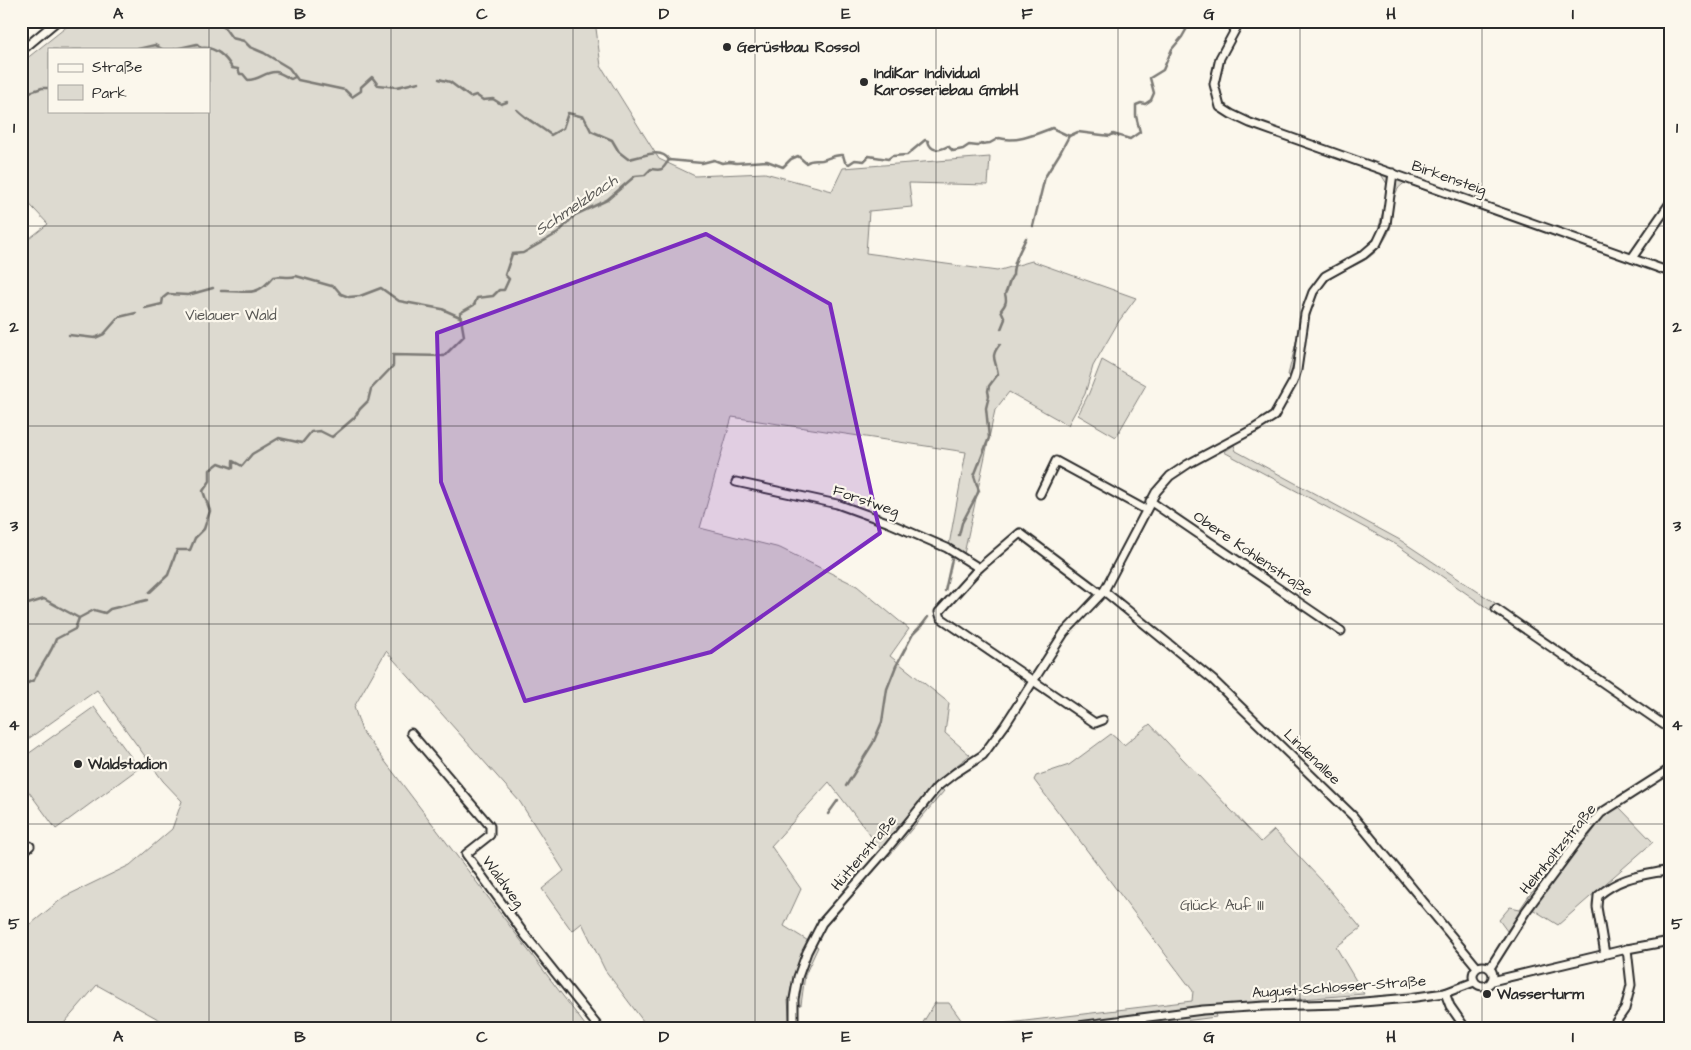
<svg xmlns="http://www.w3.org/2000/svg" width="1691" height="1050" viewBox="0 0 1691 1050" font-family="'Architects Daughter',sans-serif">
  <style>
    .green { fill: #dddad0; stroke: #84827e; fill-rule: evenodd }
    .lines { fill: none; stroke-linecap: round; stroke-linejoin: round }
    .stream { stroke: #7b7a75; stroke-width: 2.5 }
    .minor-casing { stroke: #2b2b2b; stroke-width: 11 }
    .minor { stroke: #fbf7ec; stroke-width: 7 }
    .marked { fill: #7b2cbf; fill-opacity: 0.2; stroke: #7b2cbf; stroke-width: 4; stroke-linejoin: round }
    .grid { fill: none; stroke: #2b2b2b; stroke-width: 1; stroke-opacity: 0.55 }
    .poi-dot { fill: #2b2b2b; stroke: #fbf7ec; stroke-width: 2 }
    .labels { text-anchor: middle; dominant-baseline: central; stroke-width: 4.5; stroke-linejoin: round; paint-order: stroke }
    .poi-label { font-size: 15px; font-weight: bold; fill: #2b2b2b; stroke: #fbf7ec; text-anchor: start }
    .street-label { font-size: 15px; fill: #2b2b2b; stroke: #fbf7ec }
    .park-label { font-size: 15px; fill: #585754; stroke: #fbf7ec }
    .water-label { font-size: 16px; font-style: italic; fill: #5a5956; stroke: #fbf7ec }
    .neatline { fill: none; stroke: #2b2b2b; stroke-width: 2 }
    .grid-label { font-size: 16px; text-anchor: middle; font-weight: bold; fill: #2b2b2b }
  </style>
  <rect width="100%" height="100%" fill="#fbf7ec"/>
  <filter id="ink" filterUnits="userSpaceOnUse"><feTurbulence type="fractalNoise" baseFrequency=".02" numOctaves="2"/><feDisplacementMap in="SourceGraphic" scale="10" xChannelSelector="R" yChannelSelector="G"/><feConvolveMatrix kernelMatrix="1 2 1 2 8 2 1 2 1" color-interpolation-filters="sRGB"/></filter>
  <g filter="url(#ink)">
    <g class="green">
      <path d="M74,21H595L601,66L659,159L695,176L765,173L832,191L843,168L990,157L988,185L909,183L912,207L869,211L866,253L997,271L1032,261L1136,298L1119,321L1093,366L1085,394L1068,425L1009,392L995,410L964,554L949,545L966,452L732,417L700,528L780,548L857,586L909,629L890,656L949,703L945,733L970,755L934,783L944,791L889,856L880,848L829,782L771,846L801,889L784,926L818,947L805,975L801,1005L788,1000L790,1026L773,1029H649L605,970L582,923L572,931L542,889L564,871L520,802L386,651L354,707L362,731L588,1029H176L97,985L59,1029H38L21,1023V932L64,897L130,865L172,829L182,801L163,781L97,690L21,744V245L48,224L21,195V63ZM49,49H209V111H49Z"/>
      <path d="M1379,171L1407,182C1389,189 1394,214 1390,229C1388,235 1382,244 1378,249C1363,268 1329,270 1318,293C1306,317 1303,352 1298,378L1288,375L1309,290L1326,271L1361,251L1377,235L1386,199L1387,184Z"/>
      <polygon points="1102,360 1146,385 1116,437 1078,415 1089,393"/>
      <polygon points="1234,445 1236,451 1400,540 1498,605 1493,612 1397,545 1224,452"/>
      <polygon points="94,707 139,768 56,829 21,781 21,759"/>
      <polygon points="1150,724 1261,842 1274,830 1323,882 1361,928 1336,947 1364,994 1213,1006 1216,1017 1121,1029 919,1029 935,1003 949,1003 967,1028 1192,1001 1193,991 1034,780 1036,776 1069,765 1111,734 1124,745"/>
      <polygon points="1619,807 1653,842 1558,925 1534,910 1522,911 1507,931 1499,920 1510,907 1520,909 1575,828 1588,838 1604,816"/>
    </g>
    <g class="lines">
      <g class="stream">
        <polyline points="214,21 224,27 232,38 244,41 250,47 264,53 289,68 298,80 345,90 352,97 361,91 361,87 372,77 378,85 397,87 419,82"/>
        <polyline points="138,49 155,45 162,49"/>
        <path d="M175,49L197,44L201,48C215,46 226,57 232,68L238,69L240,74H243L248,80C259,80 266,71 276,72C281,73 287,77 291,79L295,77"/>
        <polyline points="439,79 450,82 470,97 476,95 483,100 493,99 501,104 507,102"/>
        <polyline points="21,95 42,88 49,88"/>
        <path d="M517,110C527,120 540,126 551,135L563,128L568,113L584,117L591,131L612,140L619,152L628,159C641,158 660,146 669,160"/>
        <polyline points="1033,226 1045,177 1060,153 1069,136"/>
        <path d="M221,291C246,290 255,299 273,277C281,275 288,279 296,276L335,287L341,294L349,297L360,296L381,288L399,301L442,309L460,317"/>
        <polyline points="145,308 162,304 163,298 168,294 188,295 213,288"/>
        <path d="M1001,329L1005,319L1001,310C1006,304 1007,301 1005,294C1009,287 1008,281 1013,275C1013,262 1021,249 1026,238"/>
        <polyline points="69,335 95,338 104,334 119,317 136,313"/>
        <path d="M959,535L962,523L979,491L974,476L989,438L986,408L989,396L988,391L989,386L998,374C996,359 989,358 1000,344"/>
        <polyline points="945,591 952,559"/>
        <path d="M149,593L168,575L177,550H190L195,538L204,529L210,511L203,491L210,481V470L219,463L233,468V461L242,466L252,454L279,438L302,443L311,432L320,431L332,437L354,418L360,409L368,401L371,389L393,366V355L444,356L464,336L460,313L474,305L477,298L493,296L499,290H504L509,279L505,275L512,254L523,253L558,233L575,215L607,200L635,176L645,175L651,169C664,171 662,169 669,160L702,163L714,160L722,163L730,162L736,163L767,161L783,167L791,159L798,156L806,163C812,159 815,161 822,160C830,158 835,154 843,155L845,162L849,164L855,160L864,161L869,156L888,159L892,156L907,155L925,140L928,141C931,152 939,151 948,146L953,151L963,149L969,145L978,146L981,144L990,143L999,138C1017,143 1036,134 1052,128L1069,136L1078,132L1110,136L1113,134L1130,139L1140,132L1136,116V105L1141,103L1145,104L1151,100L1154,93L1150,78L1163,70L1172,49L1182,37L1191,21"/>
        <polyline points="21,604 28,604 44,599 79,618"/>
        <path d="M21,686L34,680C40,666 51,654 56,639L75,629L79,618L94,610L105,613L110,609L147,600"/>
        <polyline points="846,786 873,743 882,722 887,689 896,666 913,634 922,625 928,617"/>
        <polyline points="828,814 838,800"/>
      </g>
      <g class="minor-casing">
        <g id="minor">
          <polyline points="1240,21 1220,58 1214,84 1220,107 1231,114 1250,123 1670,272"/>
          <polyline points="21,51 57,21"/>
          <polyline points="1632,258 1670,203"/>
          <polyline points="736,482 837,504 887,522 947,548 979,568"/>
          <polyline points="1040,494 1056,461 1146,510"/>
          <polyline points="1150,501 1341,631"/>
          <polyline points="1104,591 1213,680 1353,816 1477,967"/>
          <polyline points="1101,594 1020,533 979,568 939,612 941,618 1095,723 1103,720"/>
          <polyline points="1496,609 1670,729"/>
          <polyline points="411,733 490,826 490,835 466,854 525,935 600,1029"/>
          <polyline points="21,854 30,846"/>
          <path d="M1605,954L1597,907L1598,896C1622,876 1640,876 1670,870"/>
          <circle cx="1483" cy="976" r="10"/>
          <polyline points="1490,968 1526,911 1577,842 1601,813 1670,769"/>
          <polyline points="1492,981 1627,949 1670,941"/>
          <polyline points="1445,993 1450,1006 1466,1029"/>
          <polyline points="794,1029 794,999 798,977 807,952 822,923 886,850 937,787 955,773 983,755 1005,725 1064,633 1104,591 1156,492 1170,476 1188,464 1255,428 1274,416 1293,382 1297,370 1305,314 1313,292 1325,276 1363,255 1377,243 1386,224 1393,173"/>
          <polyline points="1055,1029 1203,1010 1265,1006 1341,1004 1409,998 1445,993 1474,982"/>
          <polyline points="1611,1029 1625,1009 1631,985 1627,949"/>
        </g>
      </g>
      <use href="#minor" class="minor"/>
    </g>
  </g>
  <path class="marked" d="M706,234L830,304L880,533L711,652L525,701L441,482L437,333Z"/>
  <path class="grid" d="M209,21V1029M391,21V1029M573,21V1029M755,21V1029M936,21V1029M1118,21V1029M1300,21V1029M1482,21V1029M21,226H1670M21,426H1670M21,624H1670M21,824H1670"/>
  <g class="poi-dot">
    <circle cx="727" cy="47" r="5"/>
    <circle cx="864" cy="82" r="5"/>
    <circle cx="78" cy="764" r="5"/>
    <circle cx="1487" cy="994" r="5"/>
  </g>
  <g class="labels">
    <g class="poi-label">
      <text x="737" y="47">Gerüstbau Rossol</text>
      <text x="874" y="73">IndiKar Individual<tspan x="874" dy="17">Karosseriebau GmbH</tspan></text>
      <text x="88" y="764">Waldstadion</text>
      <text x="1497" y="994">Wasserturm</text>
    </g>
    <g class="street-label">
      <text transform="translate(1449 178) rotate(19)">Birkensteig</text>
      <text transform="translate(866 501) rotate(19)">Forstweg</text>
      <text transform="translate(1253 554) rotate(34)">Obere Kohlenstraße</text>
      <text transform="translate(1312 757) rotate(44)">Lindenallee</text>
      <text transform="translate(1558 849) rotate(-51)">Helmholtzstraße</text>
      <text transform="translate(864 853) rotate(-50)">Hüttenstraße</text>
      <text transform="translate(503 882) rotate(54)">Waldweg</text>
      <text transform="translate(1339 987) rotate(-4)">August-Schlosser-Straße</text>
    </g>
    <g class="park-label">
      <text x="231" y="315">Vielauer Wald</text>
      <text x="1222" y="905">Glück Auf III</text>
    </g>
    <g class="water-label">
      <text transform="translate(576 205) rotate(-34)">Schmelzbach</text>
    </g>
  </g>
  <rect width="1691" height="1050" fill="none" stroke="#fbf7ec" stroke-width="55"/>
  <rect x="48" y="48" width="162" height="65" fill="#fbf7ec" stroke="#a8a59f"/>
  <rect x="58" y="64" width="25" height="8" fill="#fbf7ec" stroke="#a8a59f"/>
  <text x="92" y="72" font-size="15" fill="#2b2b2b">Straße</text>
  <rect x="58" y="85" width="25" height="15" fill="#dddad0" stroke="#a8a59f"/>
  <text x="92" y="98" font-size="15" fill="#2b2b2b">Park</text>
  <rect x="28" y="28" width="1636" height="994" class="neatline"/>
  <g class="grid-label">
    <text x="118" y="19">A</text>
    <text x="300" y="19">B</text>
    <text x="482" y="19">C</text>
    <text x="664" y="19">D</text>
    <text x="846" y="19">E</text>
    <text x="1027" y="19">F</text>
    <text x="1209" y="19">G</text>
    <text x="1391" y="19">H</text>
    <text x="1573" y="19">I</text>
    <text x="14" y="133">1</text>
    <text x="1677" y="133">1</text>
    <text x="14" y="332">2</text>
    <text x="1677" y="332">2</text>
    <text x="14" y="531">3</text>
    <text x="1677" y="531">3</text>
    <text x="14" y="730">4</text>
    <text x="1677" y="730">4</text>
    <text x="14" y="929">5</text>
    <text x="1677" y="929">5</text>
    <text x="118" y="1042">A</text>
    <text x="300" y="1042">B</text>
    <text x="482" y="1042">C</text>
    <text x="664" y="1042">D</text>
    <text x="846" y="1042">E</text>
    <text x="1027" y="1042">F</text>
    <text x="1209" y="1042">G</text>
    <text x="1391" y="1042">H</text>
    <text x="1573" y="1042">I</text>
  </g>
</svg>
